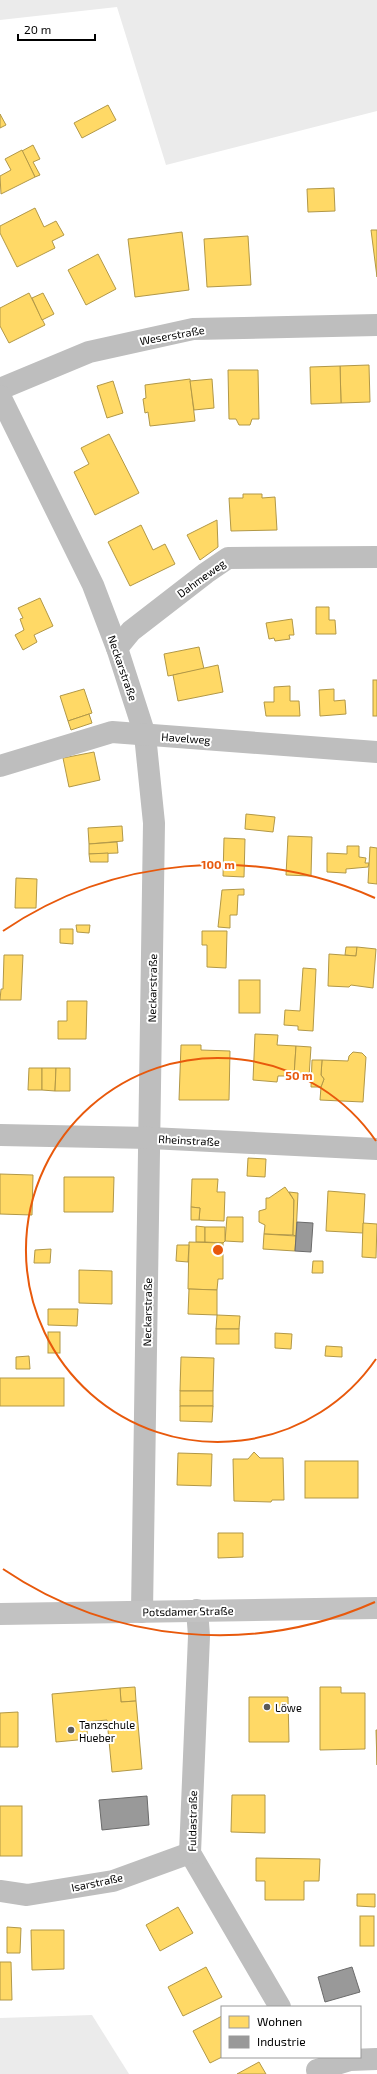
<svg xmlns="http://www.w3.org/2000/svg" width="377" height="2074" viewBox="0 0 377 2074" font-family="'Exo 2',sans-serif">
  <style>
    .green { fill: #ebebeb }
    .homes { fill: #ffd966; stroke: #b29847 }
    .industry { fill: #999; stroke: #6b6b6b }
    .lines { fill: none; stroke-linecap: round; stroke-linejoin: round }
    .minor { stroke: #bebebe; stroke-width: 22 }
    .secondary { stroke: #c2c2c2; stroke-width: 22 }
    .ring { fill: none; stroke: #e8590c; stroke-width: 2 }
    .poi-dot { fill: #595959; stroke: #fff; stroke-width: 1.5 }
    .labels { text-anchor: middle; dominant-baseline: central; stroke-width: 4; stroke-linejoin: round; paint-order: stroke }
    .street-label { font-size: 11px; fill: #000; stroke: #fff }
    .poi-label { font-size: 11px; fill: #000; stroke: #fff; text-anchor: start }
    .centre { fill: #e8590c; stroke: #fff; stroke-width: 2 }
    .ring-label { font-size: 12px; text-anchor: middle; font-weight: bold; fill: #e8590c; stroke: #fff; stroke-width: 4; stroke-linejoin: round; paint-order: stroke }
  </style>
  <rect width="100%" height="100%" fill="#fff"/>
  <g class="green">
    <polygon points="0,0 377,0 377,111 166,165 117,7 0,20"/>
    <polygon points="92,2015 129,2074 0,2074 0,2018"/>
  </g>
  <g class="homes">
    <polygon points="108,105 116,120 82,138 74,123"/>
    <polygon points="0,114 6,125 0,128"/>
    <polygon points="33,145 40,159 33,162 40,175 35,177 22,151"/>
    <polygon points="22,150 35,177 1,194 0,176 11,170 5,159"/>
    <polygon points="334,188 335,211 308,212 307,189"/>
    <polygon points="35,208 44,227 56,221 64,235 52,241 55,248 17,267 0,233 0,226"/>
    <polygon points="371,230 377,230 377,277"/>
    <polygon points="182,232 189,290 135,297 128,239"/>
    <polygon points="248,236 251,285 207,287 204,239"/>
    <polygon points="98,254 116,289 86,305 68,270"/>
    <polygon points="29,293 45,325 9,343 0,326 0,308"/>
    <polygon points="43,293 54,314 42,320 32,298"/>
    <polygon points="369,365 370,402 341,403 340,366"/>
    <polygon points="340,366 341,403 311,404 310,367"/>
    <polygon points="228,370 258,370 259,419 252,419 250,425 239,425 236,419 229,419"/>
    <polygon points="190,379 195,421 150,426 148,412 145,413 143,399 146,398 145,385"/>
    <polygon points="212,379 214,408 194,410 190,381"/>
    <polygon points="113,381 123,413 107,418 97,386"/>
    <polygon points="109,434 139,493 95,515 74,472 89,464 81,448"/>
    <polygon points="243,494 262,494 262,498 275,497 277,530 231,531 229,498 243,498"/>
    <polygon points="217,520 218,547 200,560 187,535"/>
    <polygon points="141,525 153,550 165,544 175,564 130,586 108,542"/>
    <polygon points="40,598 53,626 34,635 37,642 23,650 15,635 24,630 20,619 23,618 18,608"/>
    <polygon points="316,607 329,607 329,620 335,620 336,634 316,634"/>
    <polygon points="292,619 294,635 289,635 290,639 275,641 274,638 269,639 266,623"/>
    <polygon points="199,647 204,669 168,676 164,654"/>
    <polygon points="218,665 223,692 178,701 173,675"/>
    <rect x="373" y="680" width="4" height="36"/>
    <polygon points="290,686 290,701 299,701 300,716 266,716 264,702 274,702 274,687"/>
    <polygon points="84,689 92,713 68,721 60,696"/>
    <polygon points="334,689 334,701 345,700 346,714 320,716 319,690"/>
    <polygon points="89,714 92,723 71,730 68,721"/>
    <polygon points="94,752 100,780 69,787 63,758"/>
    <polygon points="246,814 275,817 273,832 245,829"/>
    <polygon points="122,826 123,841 89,844 88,828"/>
    <polygon points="288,836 312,837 311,876 286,875"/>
    <polygon points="224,838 245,839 244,877 223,876"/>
    <polygon points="117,842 118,853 89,854 89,844"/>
    <polygon points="347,846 359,846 359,857 366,858 365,863 369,863 368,867 346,869 346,873 327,872 327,853 347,854"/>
    <polygon points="370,847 377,848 377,884 368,883"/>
    <polygon points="108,853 108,862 90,862 89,854"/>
    <polygon points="16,878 37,879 36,908 15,908"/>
    <polygon points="244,889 244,895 238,895 237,915 230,915 230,928 218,927 222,890"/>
    <polygon points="76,925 90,925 89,933 77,932"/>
    <polygon points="60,929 73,929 73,944 60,943"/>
    <polygon points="202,931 227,931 226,968 207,967 207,945 202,945"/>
    <polygon points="346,947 357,947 356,956 345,955"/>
    <polygon points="357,947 376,949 373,988 351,985 349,987 328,986 329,954 356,956"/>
    <polygon points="4,955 23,955 21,1000 0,1000 1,989 3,989"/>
    <polygon points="303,968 316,969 313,1031 298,1030 298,1026 284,1025 285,1010 300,1011"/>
    <rect x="239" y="980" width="21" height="33"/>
    <polygon points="67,1001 87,1001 86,1039 58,1039 58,1021 67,1021"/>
    <polygon points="255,1034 278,1035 277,1045 296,1046 294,1076 278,1076 277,1082 253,1080"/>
    <polygon points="181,1045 201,1045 201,1050 230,1051 229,1100 179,1100"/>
    <polygon points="296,1046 311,1047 309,1077 294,1076"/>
    <polygon points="353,1052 362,1053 366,1057 363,1102 320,1100 321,1087 324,1079 321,1075 322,1060 348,1061 349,1056"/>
    <polygon points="312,1060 322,1060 321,1075 324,1079 321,1087 311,1087"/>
    <polygon points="29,1068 42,1068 42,1090 28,1090"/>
    <polygon points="42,1068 56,1068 55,1091 42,1090"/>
    <polygon points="56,1068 70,1068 70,1091 55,1091"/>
    <polygon points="248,1158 266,1159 265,1177 247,1176"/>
    <polygon points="0,1174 33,1175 32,1215 0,1214"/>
    <polygon points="64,1177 114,1177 113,1212 64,1212"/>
    <polygon points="192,1179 218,1179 217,1192 225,1192 224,1221 199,1220 200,1208 191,1207"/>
    <polygon points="285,1187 294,1200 293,1235 264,1234 265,1225 259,1222 259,1211 266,1209 266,1198 269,1198"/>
    <polygon points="328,1191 365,1194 363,1233 326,1231"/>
    <polygon points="289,1192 298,1193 296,1236 293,1235 294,1200"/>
    <polygon points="191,1207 200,1208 199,1220 191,1220"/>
    <polygon points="227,1217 243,1217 243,1242 225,1241"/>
    <polygon points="363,1223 377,1224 376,1258 362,1257"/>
    <polygon points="196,1226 205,1227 205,1242 196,1242"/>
    <polygon points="205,1227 225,1227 225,1241 223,1243 205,1242"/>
    <polygon points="264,1234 296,1236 295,1251 263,1249"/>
    <polygon points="189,1242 223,1243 223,1279 218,1279 217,1290 188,1289"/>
    <polygon points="177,1245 189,1245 188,1262 176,1261"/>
    <polygon points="51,1249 50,1263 34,1263 35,1250"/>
    <polygon points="313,1261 323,1261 323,1273 312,1273"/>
    <polygon points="79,1270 112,1271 112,1304 79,1303"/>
    <polygon points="189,1289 217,1290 217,1315 188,1314"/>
    <polygon points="48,1309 78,1309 77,1326 48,1325"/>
    <polygon points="217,1315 240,1316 239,1329 216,1329"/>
    <rect x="216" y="1329" width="23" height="15"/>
    <rect x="48" y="1332" width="12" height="21"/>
    <polygon points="275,1333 292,1334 291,1349 275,1348"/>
    <polygon points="326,1346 342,1347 342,1357 325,1356"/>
    <polygon points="29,1356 30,1369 16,1369 16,1357"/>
    <polygon points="181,1357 214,1358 213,1391 180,1391"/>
    <rect x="0" y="1378" width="64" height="28"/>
    <rect x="180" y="1391" width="33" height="15"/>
    <polygon points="180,1406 213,1406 212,1422 180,1421"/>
    <polygon points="254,1452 260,1458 283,1458 284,1500 272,1500 271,1502 234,1501 233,1459 248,1459"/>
    <polygon points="178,1453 212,1454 211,1486 177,1485"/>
    <rect x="305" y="1461" width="53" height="37"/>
    <polygon points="218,1533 243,1533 243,1557 218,1558"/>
    <polygon points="135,1687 136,1701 121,1702 120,1688"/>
    <polygon points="320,1687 341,1687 341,1693 365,1693 365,1749 320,1750"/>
    <polygon points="120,1688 121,1702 136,1701 142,1769 112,1772 107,1720 86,1722 88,1739 56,1742 52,1694"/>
    <polygon points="249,1697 288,1697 289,1742 249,1742"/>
    <polygon points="18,1712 18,1747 0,1747 0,1713"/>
    <polygon points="376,1730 377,1730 377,1765"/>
    <polygon points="232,1795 265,1795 265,1833 231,1832"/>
    <rect x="0" y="1806" width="22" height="50"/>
    <polygon points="256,1858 320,1859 319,1881 304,1881 304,1900 265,1900 265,1881 256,1881"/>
    <polygon points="357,1894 375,1894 375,1907 357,1906"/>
    <polygon points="178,1907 193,1933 160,1951 146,1925"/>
    <rect x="360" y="1916" width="14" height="30"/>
    <polygon points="7,1927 21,1928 20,1953 7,1953"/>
    <polygon points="31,1930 64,1930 64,1969 32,1970"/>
    <polygon points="0,1962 11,1962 12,2000 0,2000"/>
    <polygon points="206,1967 222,1997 183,2016 168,1987"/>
    <polygon points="222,2016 222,2057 210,2063 193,2031"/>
    <polygon points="259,2062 266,2074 237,2074"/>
  </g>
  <g class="industry">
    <polygon points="297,1222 313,1223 311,1252 295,1251"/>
    <polygon points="147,1796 149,1825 102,1830 99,1800"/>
    <polygon points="352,1967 360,1992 325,2002 318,1977"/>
  </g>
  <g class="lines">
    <g class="minor">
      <polyline points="0,389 89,352 193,329 377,325"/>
      <polyline points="0,396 93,585 117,648 145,735 154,823 142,1612"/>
      <polyline points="117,648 131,631 206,573 228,558 377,557"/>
      <polyline points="0,766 112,732 377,752"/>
      <polyline points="0,1135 150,1138 377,1149"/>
      <polyline points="197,1610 199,1636 190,1853 280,2007"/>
      <polyline points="0,1891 27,1895 113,1881 190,1853"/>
      <polyline points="317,2070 350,2060 377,2059"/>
    </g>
    <polyline class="secondary" points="0,1614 377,1608"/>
  </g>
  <g class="ring">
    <path d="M376 1359A192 192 0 1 1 376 1141"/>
    <path d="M375 1602A385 385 0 0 1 3 1569M3 931A385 385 0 0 1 375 898"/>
  </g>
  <g class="poi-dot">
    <circle cx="267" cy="1707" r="4"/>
    <circle cx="71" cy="1730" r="4"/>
  </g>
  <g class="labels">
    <g class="street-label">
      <text transform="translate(172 335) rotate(-10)">Weserstraße</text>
      <text transform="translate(201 578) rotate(-36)">Dahmeweg</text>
      <text transform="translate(123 668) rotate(71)">Neckarstraße</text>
      <text transform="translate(186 738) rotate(4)">Havelweg</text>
      <text transform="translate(152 988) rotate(-89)">Neckarstraße</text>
      <text transform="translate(189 1140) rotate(3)">Rheinstraße</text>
      <text transform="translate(147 1312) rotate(-89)">Neckarstraße</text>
      <text transform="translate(188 1611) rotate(-1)">Potsdamer Straße</text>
      <text transform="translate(192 1821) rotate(-89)">Fuldastraße</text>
      <text transform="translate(97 1882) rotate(-12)">Isarstraße</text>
    </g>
    <g class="poi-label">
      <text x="275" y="1707">Löwe</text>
      <text x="79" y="1724">Tanzschule<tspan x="79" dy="13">Hueber</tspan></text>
    </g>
  </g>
  <circle cx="218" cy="1250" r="6" class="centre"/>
  <g class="ring-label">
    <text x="218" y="869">100 m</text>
    <text x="299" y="1080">50 m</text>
  </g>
  <rect x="221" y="2006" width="140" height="52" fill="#ffffff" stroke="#999999"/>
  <rect x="229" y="2016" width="20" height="12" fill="#ffd966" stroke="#999999"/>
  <text x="257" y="2026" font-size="12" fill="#000000">Wohnen</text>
  <rect x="229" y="2036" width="20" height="12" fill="#999999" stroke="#999999"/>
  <text x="257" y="2046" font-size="12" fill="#000000">Industrie</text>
  <path d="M18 34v6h77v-6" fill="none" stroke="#000000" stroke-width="2"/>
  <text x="24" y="34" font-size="12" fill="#000000" stroke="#ffffff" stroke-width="3" paint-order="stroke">20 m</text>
</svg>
